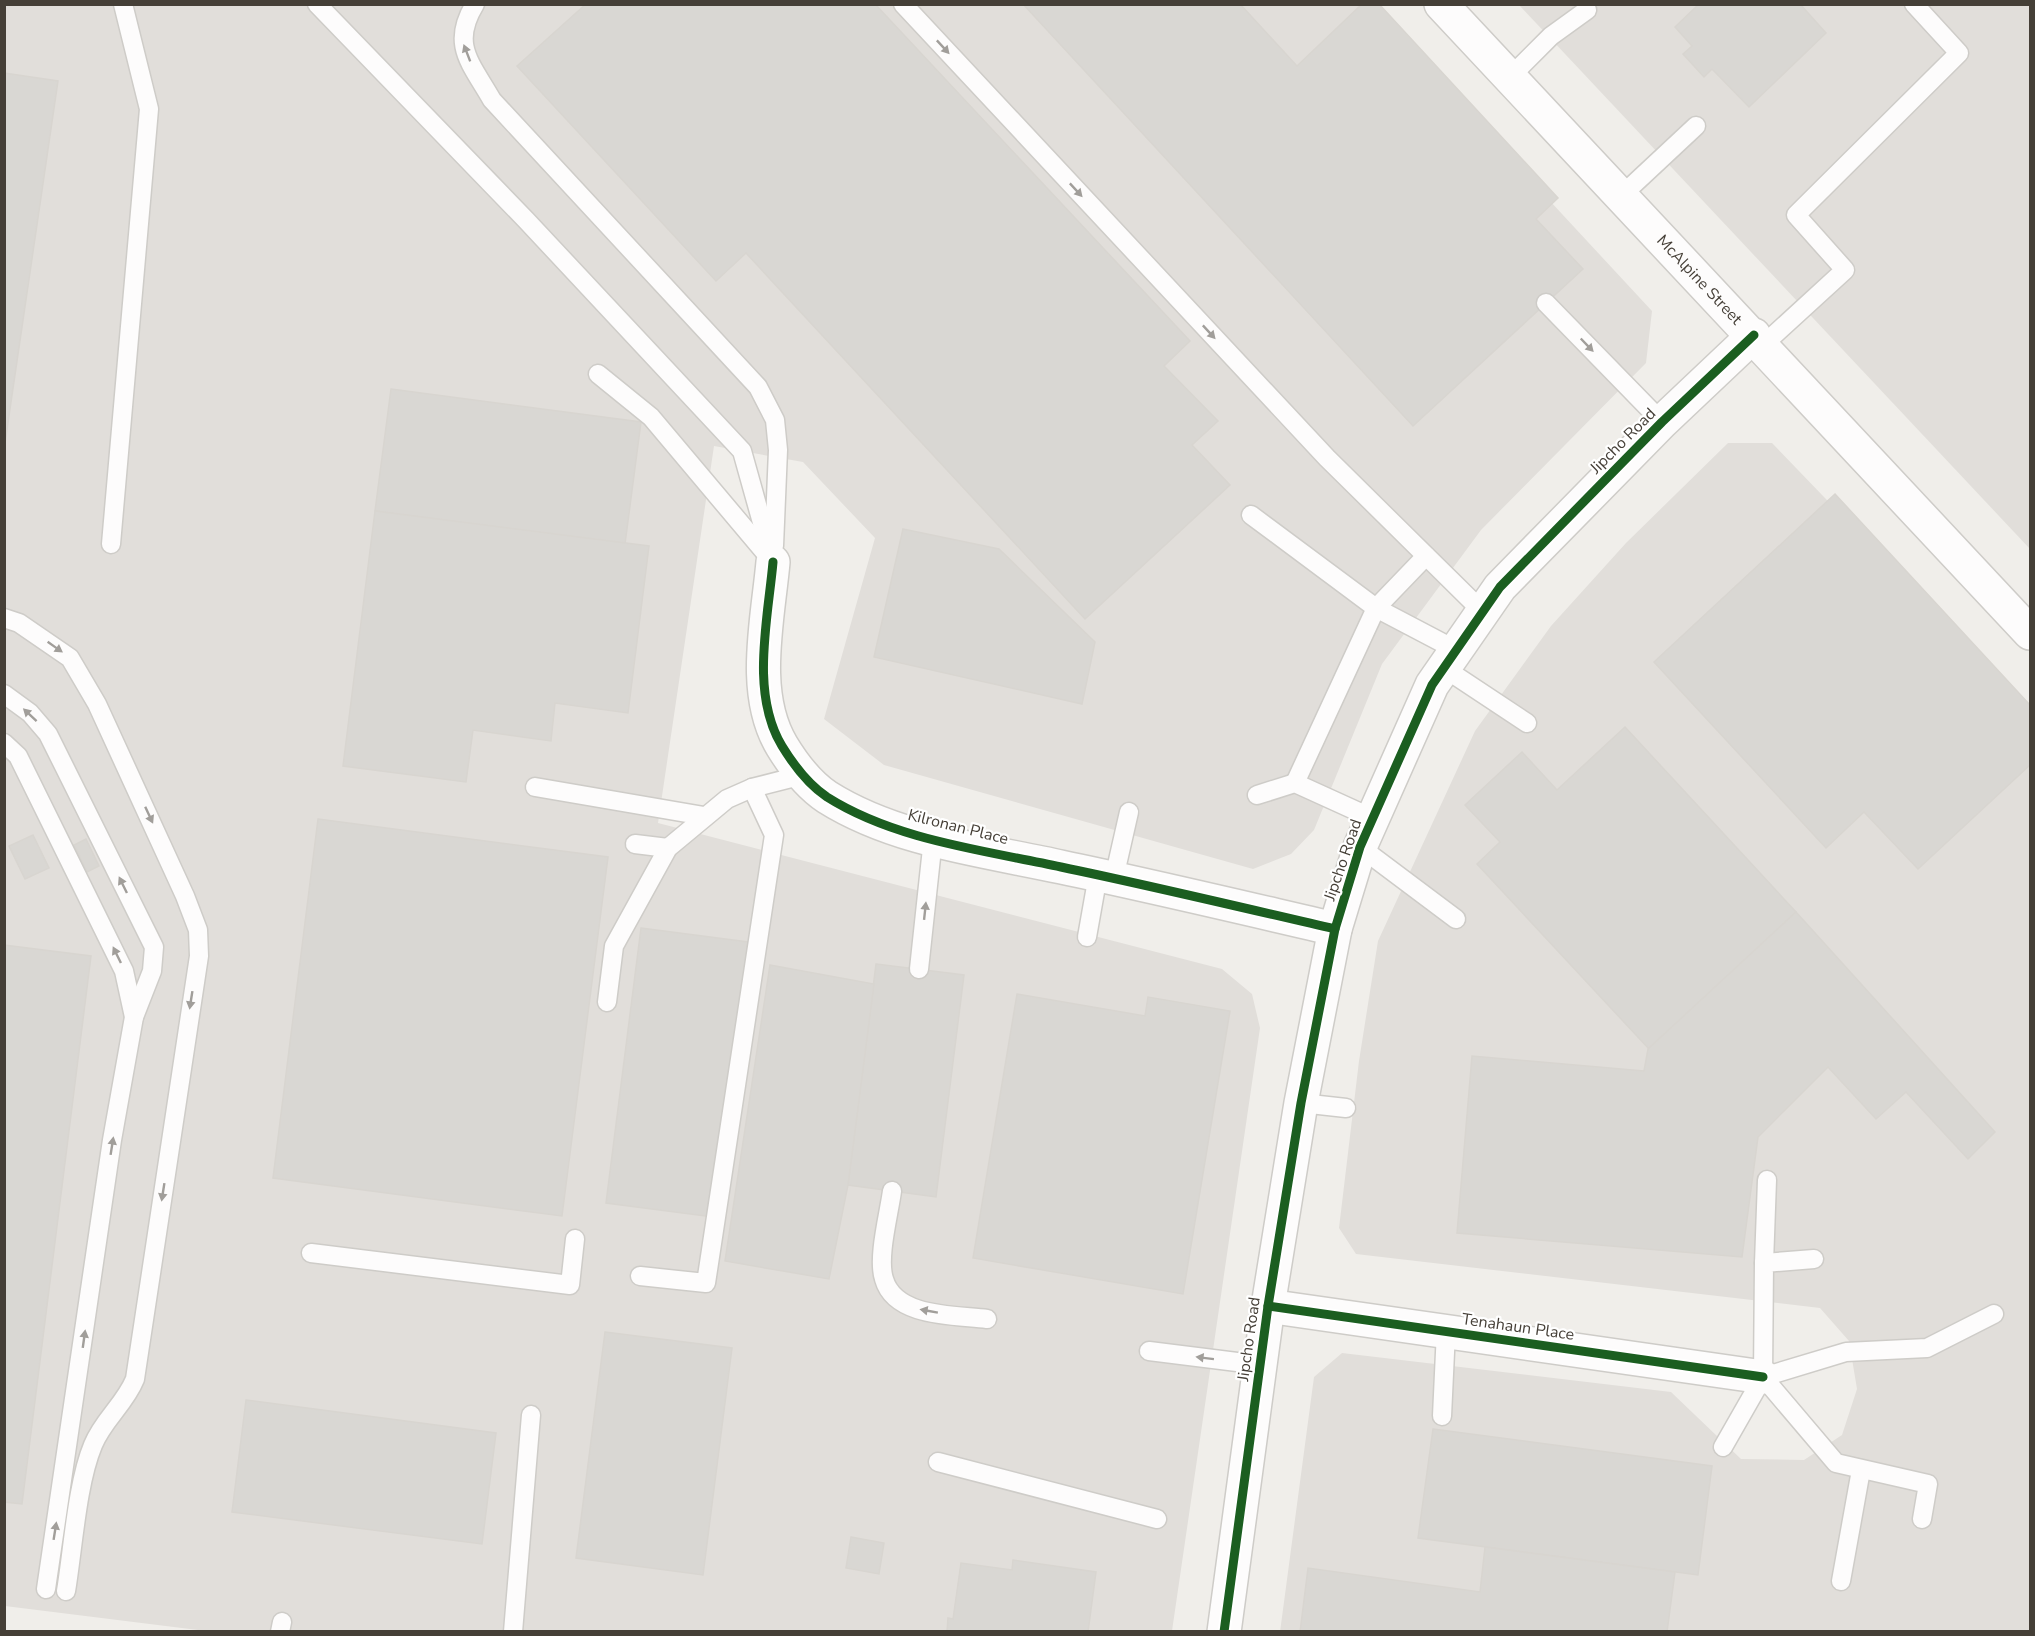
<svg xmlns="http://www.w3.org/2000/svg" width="2035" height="1636" viewBox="0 0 2035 1636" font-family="'Nunito Sans',sans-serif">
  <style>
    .industrial { fill: #e1deda }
    .building { fill: #d9d7d3; stroke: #d8d5d0; stroke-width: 1.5 }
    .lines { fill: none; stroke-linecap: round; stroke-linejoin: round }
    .lane-casing { stroke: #ceccc8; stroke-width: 21 }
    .street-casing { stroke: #ceccc8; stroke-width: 36 }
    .lane { stroke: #fdfcfc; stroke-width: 18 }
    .street { stroke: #fdfcfc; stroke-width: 33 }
    .cycleway-casing { stroke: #fff; stroke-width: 13 }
    .cycleway { stroke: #1b5e20; stroke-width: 9 }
    .oneway { fill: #a19e9a }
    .labels { text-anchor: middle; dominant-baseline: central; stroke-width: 4.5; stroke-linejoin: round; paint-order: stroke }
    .street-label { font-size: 16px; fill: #453f37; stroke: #fff }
  </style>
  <rect width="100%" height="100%" fill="#f0eeea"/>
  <g class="industrial">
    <polygon points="5,5 1368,5 1652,311 1646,363 1481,530 1382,664 1314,830 1291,854 1253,869 884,765 824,719 875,538 803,462 714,446 658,823 1222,969 1252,994 1260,1028 1172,1631 214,1632 5,1606"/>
    <polygon points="1519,5 2030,5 2030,549"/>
    <polygon points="1728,443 1772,443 2030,711 2030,1631 1280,1632 1314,1377 1342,1353 1671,1392 1741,1459 1804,1460 1842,1435 1857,1389 1849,1341 1820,1308 1356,1254 1339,1228 1359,1061 1378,941 1475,731 1551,626 1626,543"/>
  </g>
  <g class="building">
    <polygon points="586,4 875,4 1190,341 1164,366 1218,421 1192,445 1230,485 1085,619 746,253 716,281 517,66"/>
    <polygon points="1023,4 1240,4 1297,66 1362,4 1379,4 1558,198 1536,219 1583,269 1413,426"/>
    <polygon points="1699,4 1800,4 1826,33 1749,107 1712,69 1704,77 1683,54 1692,46 1675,27"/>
    <polygon points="4,73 58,81 4,450"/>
    <polygon points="391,389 641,422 625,544 375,511"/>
    <polygon points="1835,494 2030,705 2030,765 1918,869 1864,812 1826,848 1654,662"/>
    <polygon points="375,511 649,546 628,713 555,703 551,741 473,730 466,782 343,766"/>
    <polygon points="903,529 999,549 1095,642 1082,704 874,657"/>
    <polygon points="1625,727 1796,912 1649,1049 1477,864 1500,842 1465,805 1522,752 1557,790"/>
    <polygon points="318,819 608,857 562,1216 273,1178"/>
    <polygon points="33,835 49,868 25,879 9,846"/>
    <polygon points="86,839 99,866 87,872 74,845"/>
    <polygon points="1796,912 1995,1132 1968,1159 1906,1092 1876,1119 1828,1067 1758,1137 1742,1257 1457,1233 1472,1056 1644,1071 1648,1049"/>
    <polygon points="641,928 748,942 713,1217 606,1203"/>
    <polygon points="4,945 91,956 22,1504 4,1502"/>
    <polygon points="876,964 964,975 936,1197 848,1185"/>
    <polygon points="770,965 874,984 848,1185 829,1279 725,1261"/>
    <polygon points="1017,994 1145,1016 1148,997 1230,1011 1183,1294 973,1258"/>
    <polygon points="605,1332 732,1348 703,1575 576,1558"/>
    <polygon points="246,1400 496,1433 482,1544 232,1512"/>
    <polygon points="1433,1429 1712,1466 1698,1575 1418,1538"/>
    <polygon points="851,1537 884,1543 879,1574 846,1568"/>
    <polygon points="1485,1547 1675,1572 1667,1632 1300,1632 1308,1568 1480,1592"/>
    <polygon points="1013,1560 1096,1572 1088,1632 947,1632 948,1618 953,1619 961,1563 1012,1570"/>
  </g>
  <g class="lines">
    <g class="lane-casing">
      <g id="lane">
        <polyline points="317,4 526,220 742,451 773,562"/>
        <path d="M475,4C450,45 471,63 492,100L758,387L775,420L778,450L774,546"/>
        <polyline points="903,4 1327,458 1483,612"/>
        <polyline points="1510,77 1551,36 1587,10"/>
        <polyline points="1621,196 1696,126"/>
        <polyline points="1546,303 1662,422"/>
        <polyline points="1762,346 1845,270 1796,215 1959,53 1914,4"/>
        <polyline points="598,374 651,417 768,556"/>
        <polyline points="1251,515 1376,608 1426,556"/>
        <polyline points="111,544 149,109 123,4"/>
        <path d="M4,618L19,623L70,658L97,704L185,896L198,930L199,956L135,1379C125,1404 103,1420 93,1445C77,1483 73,1549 66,1591"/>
        <polyline points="1444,668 1527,723"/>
        <polyline points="4,694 30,713 48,734 154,947 152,971 134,1017"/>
        <polyline points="4,743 18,756 124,971 134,1017 112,1140 46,1589"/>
        <polyline points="1295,783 1376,608 1456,650"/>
        <polyline points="535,787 704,816"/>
        <polyline points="1257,795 1295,783 1372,818"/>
        <polyline points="635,844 668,848"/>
        <polyline points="1360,847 1456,919"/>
        <polyline points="1114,878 1129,812"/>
        <polyline points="1087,937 1098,875"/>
        <polyline points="919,969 933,839"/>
        <polyline points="607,1002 614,946 668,848 727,799 752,788 803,775"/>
        <polyline points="1301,1103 1346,1108"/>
        <path d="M892,1191C889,1214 877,1258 884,1279C895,1318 956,1315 987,1319"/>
        <polyline points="311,1253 570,1285 575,1239"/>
        <polyline points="1764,1263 1767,1180"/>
        <polyline points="640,1276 706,1283 774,835 752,788"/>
        <polyline points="1149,1351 1261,1365"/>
        <polyline points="1763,1377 1846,1352 1927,1348 1994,1314"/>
        <polyline points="1763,1377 1836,1463 1928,1484 1922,1519"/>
        <polyline points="1442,1416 1446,1331"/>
        <polyline points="1723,1447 1763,1377 1764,1263 1814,1259"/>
        <polyline points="938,1462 1157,1519"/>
        <polyline points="1841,1581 1861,1470"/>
        <polyline points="280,1632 282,1622"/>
        <polyline points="513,1632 531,1415"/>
      </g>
    </g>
    <g class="street-casing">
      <g id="street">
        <path id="s1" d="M1441,4L2030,633"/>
        <path d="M773,562C768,619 750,693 782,746C793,764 809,785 827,797C895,840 983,850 1061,867C1152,886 1244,908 1335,929"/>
        <polyline points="1268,1306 1763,1377"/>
        <polyline points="1224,1632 1268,1306 1301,1103 1335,929 1360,847 1432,685 1500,587 1662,422 1754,335"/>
      </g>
    </g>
    <use href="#lane" class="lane"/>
    <use href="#street" class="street"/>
    <g class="cycleway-casing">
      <g id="cycleway">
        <path d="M773,562C768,619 750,693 782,746C793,764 809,785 827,797C895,840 983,850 1061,867C1152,886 1244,908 1335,929"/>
        <polyline points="1268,1306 1763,1377"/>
        <polyline points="1224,1632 1268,1306 1301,1103 1335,929 1360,847 1432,685 1500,587 1662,422 1754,335"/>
      </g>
    </g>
    <use href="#cycleway" class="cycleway"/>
  </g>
  <defs><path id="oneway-solid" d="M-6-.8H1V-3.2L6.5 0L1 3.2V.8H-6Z" transform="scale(1.5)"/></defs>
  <g class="oneway">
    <use href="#oneway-solid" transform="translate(943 47) rotate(47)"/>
    <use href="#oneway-solid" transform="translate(467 53) rotate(-111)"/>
    <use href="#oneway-solid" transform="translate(1076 190) rotate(47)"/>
    <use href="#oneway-solid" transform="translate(1209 332) rotate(47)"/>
    <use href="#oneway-solid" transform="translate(1587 345) rotate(46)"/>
    <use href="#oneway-solid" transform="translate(55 647) rotate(35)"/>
    <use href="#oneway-solid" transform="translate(30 715) rotate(-137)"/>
    <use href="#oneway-solid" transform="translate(149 815) rotate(65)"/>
    <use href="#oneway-solid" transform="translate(123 885) rotate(-116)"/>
    <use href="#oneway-solid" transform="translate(925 911) rotate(-84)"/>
    <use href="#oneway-solid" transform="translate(117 955) rotate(-116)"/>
    <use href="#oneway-solid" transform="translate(191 1000) rotate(99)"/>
    <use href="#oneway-solid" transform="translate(112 1146) rotate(-81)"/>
    <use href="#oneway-solid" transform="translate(163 1192) rotate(99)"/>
    <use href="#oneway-solid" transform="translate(929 1311) rotate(-170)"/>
    <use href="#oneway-solid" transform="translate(84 1339) rotate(-82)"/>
    <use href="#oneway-solid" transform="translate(1205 1358) rotate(-173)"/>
    <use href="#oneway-solid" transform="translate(55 1531) rotate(-81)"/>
  </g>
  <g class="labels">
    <g class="street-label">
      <text stroke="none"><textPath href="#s1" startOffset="378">McAlpine Street</textPath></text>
      <text transform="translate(1623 441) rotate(-45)">Jipcho Road</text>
      <text transform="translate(958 827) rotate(14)">Kilronan Place</text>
      <text transform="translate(1343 860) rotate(-71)">Jipcho Road</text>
      <text transform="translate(1518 1327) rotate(8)">Tenahaun Place</text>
      <text transform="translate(1249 1339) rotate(-82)">Jipcho Road</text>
    </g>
  </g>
  <rect width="2035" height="1636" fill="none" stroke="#453f37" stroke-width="12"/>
</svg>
